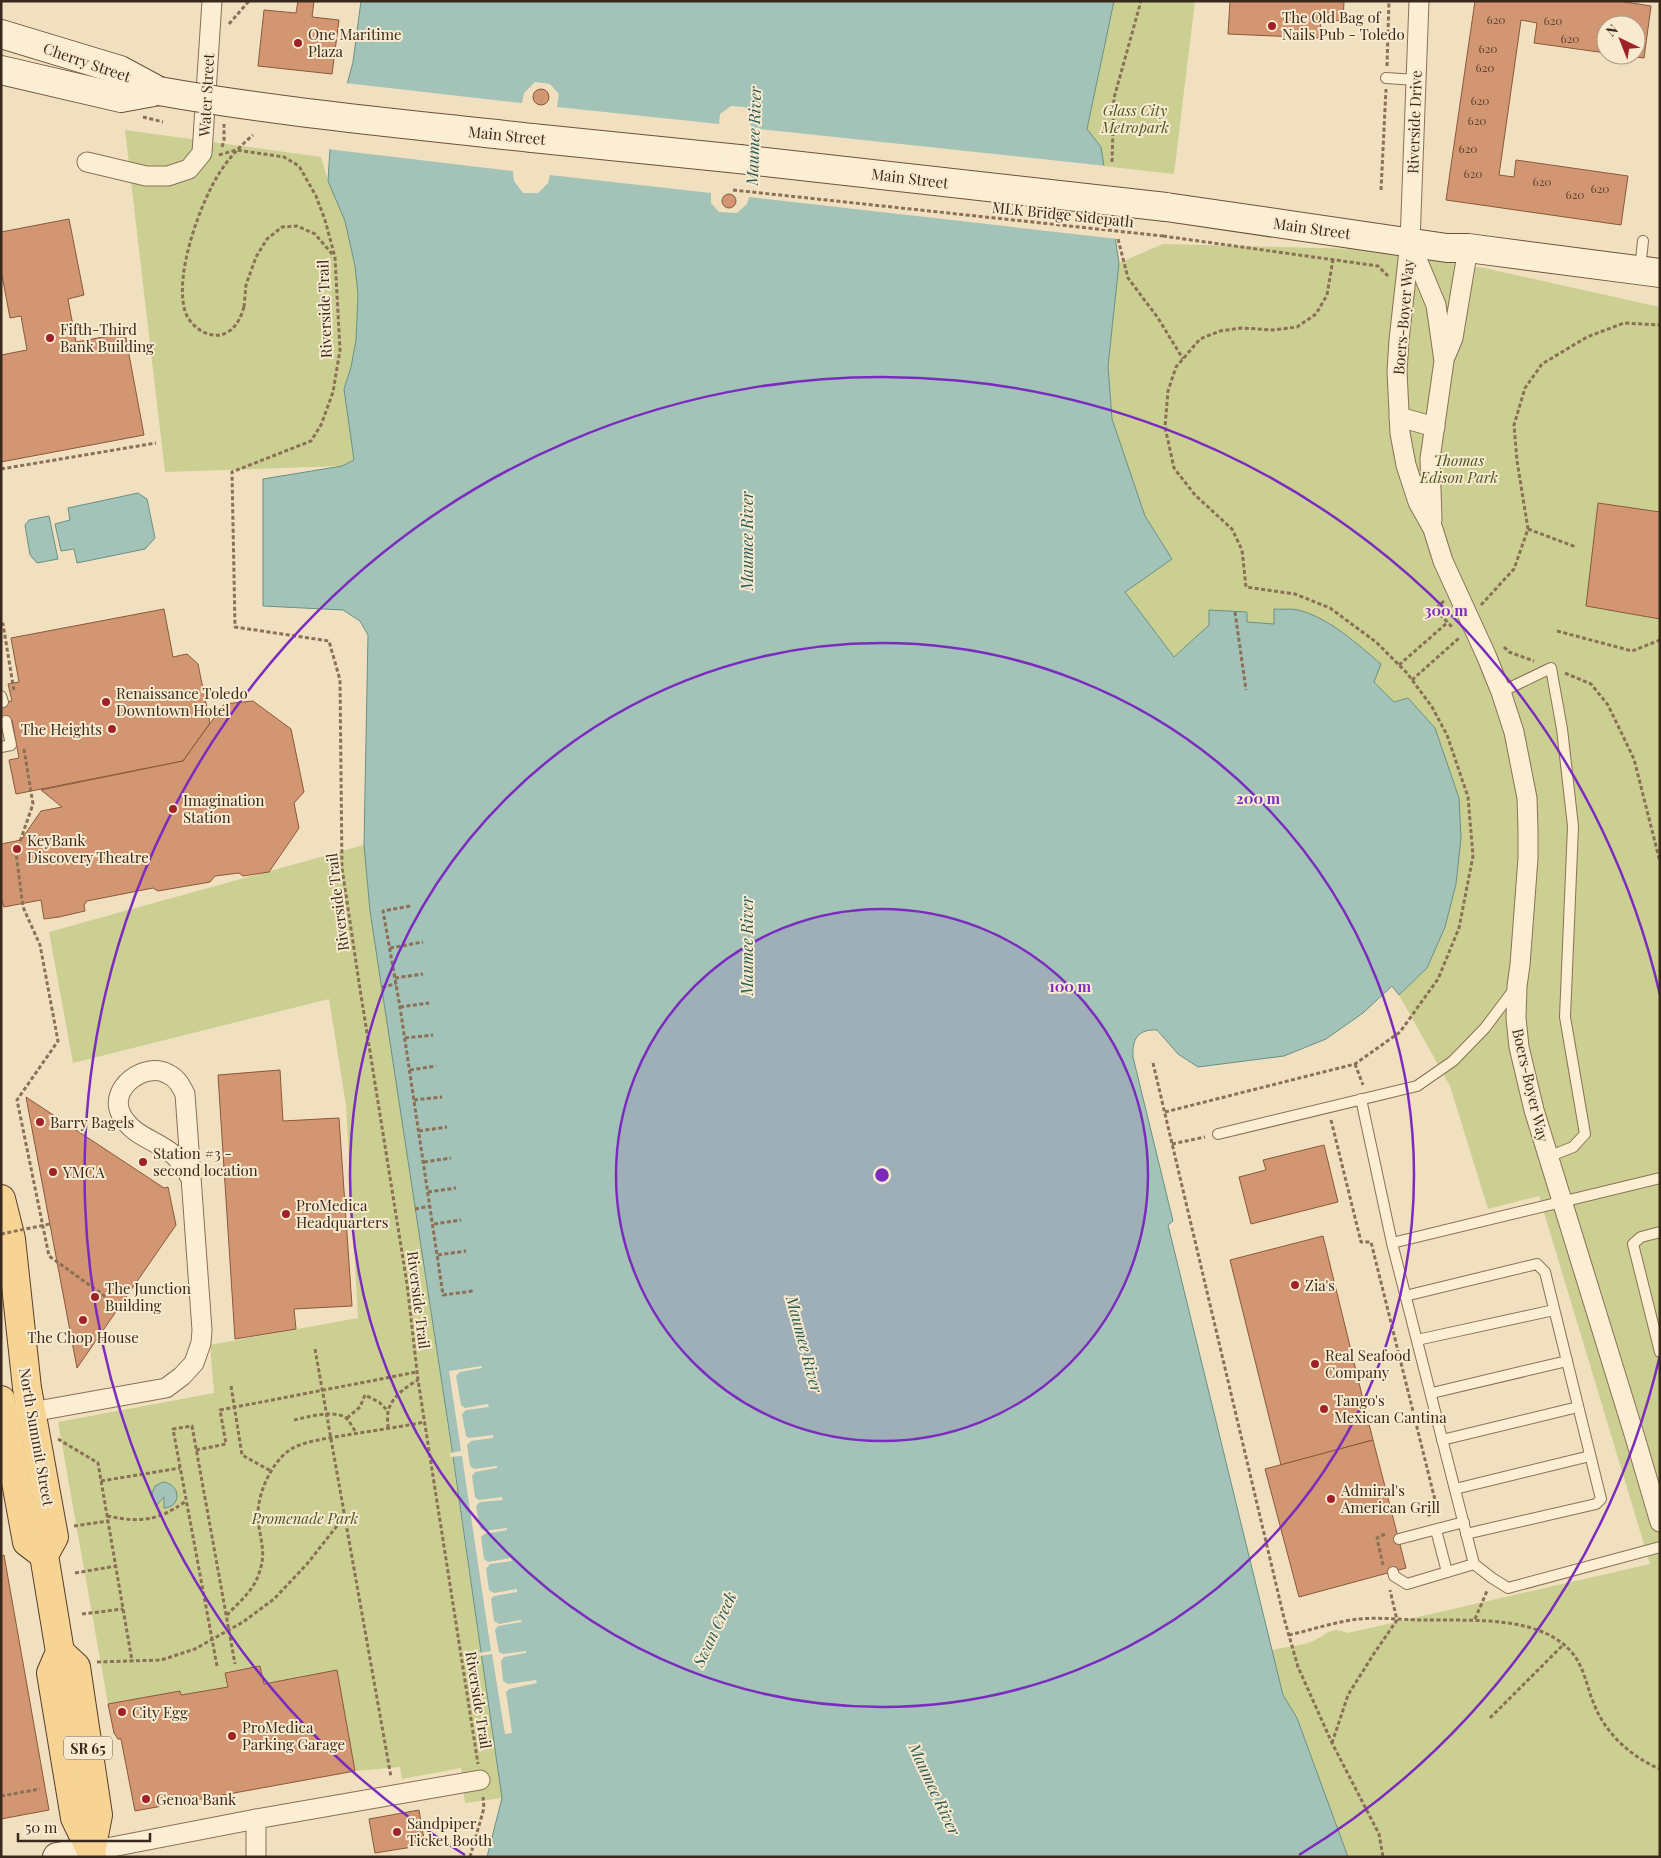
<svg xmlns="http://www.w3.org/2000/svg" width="1661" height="1858" viewBox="0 0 1661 1858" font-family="'Playfair Display',serif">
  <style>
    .green { fill: #cbcf92 }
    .water { fill: #a3c2b8; stroke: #699185 }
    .pier { fill: #f1e0bf }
    .building { fill: #d29672; stroke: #8b583a }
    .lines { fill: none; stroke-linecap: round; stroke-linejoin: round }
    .lane-casing { stroke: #8b7056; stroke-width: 12 }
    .street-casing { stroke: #8b7056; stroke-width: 21 }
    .secondary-casing { stroke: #6c513a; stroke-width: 30 }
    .primary-casing { stroke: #583e2b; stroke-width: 30 }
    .path { stroke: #8b7056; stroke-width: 3; stroke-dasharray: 4 2.5; stroke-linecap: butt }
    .lane { stroke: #fbeed3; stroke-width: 10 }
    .street { stroke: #fbeed3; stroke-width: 19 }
    .secondary { stroke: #fbeed3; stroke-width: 28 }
    .primary { stroke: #f7d494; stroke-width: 28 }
    .secondary-bridge-casing { stroke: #6c513a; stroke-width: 30; stroke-linecap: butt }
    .path-bridge { stroke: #8b7056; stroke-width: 3; stroke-dasharray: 4 2.5; stroke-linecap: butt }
    .secondary-bridge { stroke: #fbeed3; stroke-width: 28 }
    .ring { fill: none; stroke: #7b2cbf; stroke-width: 2.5 }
    .poi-dot { fill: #9e2228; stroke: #f8eacf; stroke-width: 2 }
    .labels { text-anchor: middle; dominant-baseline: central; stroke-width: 4; stroke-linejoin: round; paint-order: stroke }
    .number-label { font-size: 12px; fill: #5f4432 }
    .shield { fill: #f8eacf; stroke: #726352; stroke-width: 1 }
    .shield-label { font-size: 14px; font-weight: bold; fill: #39291c }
    .poi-label { font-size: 15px; fill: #39291c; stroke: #f8eacf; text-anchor: start }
    .street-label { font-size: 15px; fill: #39291c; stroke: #f8eacf }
    .park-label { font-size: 15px; font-style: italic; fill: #4b5721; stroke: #f8eacf }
    .water-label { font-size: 16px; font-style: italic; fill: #2a5a55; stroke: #f8eacf }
    .centre { fill: #7b2cbf; stroke: #f8eacf; stroke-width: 2.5 }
    .ring-label { font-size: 15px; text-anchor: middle; font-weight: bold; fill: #7b2cbf; stroke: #f8eacf; stroke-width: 4; stroke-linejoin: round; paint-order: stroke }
  </style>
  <rect width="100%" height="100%" fill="#f1e0bf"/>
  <g class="green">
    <polygon points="1114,1 1195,1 1174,174 1103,166 1101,147 1087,130"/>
    <polygon points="125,130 321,157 328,181 345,221 355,266 358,295 356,340 351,367 344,389 354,460 342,466 165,472"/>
    <path d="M1163,244L1358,249L1484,268L1660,307V1857H1348L1297,1718L1283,1695L1272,1650C1284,1647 1304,1646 1315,1640C1328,1634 1330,1626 1348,1633L1650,1564L1539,1196L1488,1209L1450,1086L1399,995L1427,968L1445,927L1456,884L1461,838L1394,702L1373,682L1381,664L1354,641L1327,622L1274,624L1247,622V612L1210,610L1209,625L1174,657L1125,592L1172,559L1145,516L1112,419L1108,366L1119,263Z"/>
    <polygon points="364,845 370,911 441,1379 502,1798 465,1803 461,1768 402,1779 400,1767 355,1771 336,1670 264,1684 260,1666 225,1672 228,1687 181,1695 180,1691 108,1704 58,1422 214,1393 210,1345 358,1318 346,1105 329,999 73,1063 49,932"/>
  </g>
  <g class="water">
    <path d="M361,1H1114L1087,129L1101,147L1119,263L1108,366L1112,419L1145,516L1172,559L1125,592L1174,657L1209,625V610L1247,612V622L1274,624V609C1282,610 1291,608 1298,610C1330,618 1357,644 1381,664L1374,682L1394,702L1408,698L1435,728L1459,798L1461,838L1456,884L1445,927L1427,968L1399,995L1392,986L1363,1013L1326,1039L1284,1056L1198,1067L1178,1054L1157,1030C1138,1029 1132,1039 1133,1057L1173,1221L1168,1225L1283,1695L1297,1718L1348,1857H487L502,1798L451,1443L370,911L364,845L368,635L360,621L343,610L263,606V479L342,466L354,460L344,389L351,367L356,340L358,295L355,266L345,221L328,181L330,149L353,62Z"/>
    <polygon points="138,493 147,499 155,538 145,549 77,563 74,549 61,551 55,524 70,520 68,508"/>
    <polygon points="49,516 58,559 37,563 30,555 25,525 29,520"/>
    <path d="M163,1482C181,1484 182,1507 164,1508V1497L156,1506L154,1499L151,1496L155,1486Z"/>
  </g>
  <g class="pier">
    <polygon points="535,82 550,84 559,94 557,107 719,124 720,114 731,106 745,107 750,114 751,128 1106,166 1118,239 749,197 747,204 737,213 719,212 711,203 711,193 550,175 548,183 538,193 523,193 514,181 513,171 327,149 345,83 522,103 524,93"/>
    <polygon points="482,1366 482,1368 460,1372 456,1376 461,1405 465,1408 488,1404 489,1407 466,1410 462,1414 466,1436 469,1438 493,1435 493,1438 471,1441 467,1445 470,1466 474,1469 497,1466 497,1468 475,1472 472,1476 475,1497 479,1500 502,1497 503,1500 480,1502 476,1506 480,1528 484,1531 507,1528 507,1530 484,1534 481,1537 484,1559 488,1562 511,1558 512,1561 490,1564 486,1569 489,1590 494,1593 517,1589 517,1592 494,1596 491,1599 494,1621 499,1624 521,1620 522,1622 498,1626 495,1630 499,1652 503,1654 526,1651 526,1653 504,1657 501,1661 503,1681 508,1684 536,1680 537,1683 509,1689 506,1692 512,1733 505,1734 492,1654 480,1656 479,1653 491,1651 462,1456 450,1457 450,1453 461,1451 449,1371"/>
  </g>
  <g class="building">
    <polygon points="298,1 314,1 312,17 339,20 332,74 258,66 264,10 296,13"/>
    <polygon points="1230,1 1344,1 1343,21 1321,20 1320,38 1228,34"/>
    <polygon points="1475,1 1619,1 1651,6 1644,58 1621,55 1636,55 1636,25 1606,25 1606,53 1534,43 1537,23 1521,20 1499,175 1514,177 1516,160 1628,176 1621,225 1446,200"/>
    <circle cx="541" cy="97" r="8"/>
    <circle cx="729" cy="201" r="7"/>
    <polygon points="69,219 84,295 68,299 76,342 125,333 144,435 1,462 1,355 27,350 21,316 10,318 1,270 1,232"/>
    <polygon points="1598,503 1660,512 1660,619 1586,606"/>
    <polygon points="164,609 173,657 187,654 198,664 210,723 183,761 16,794 9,760 19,758 12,720 1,722 1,703 12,701 8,684 19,682 11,638"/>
    <polygon points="253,701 291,729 304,792 294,803 299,828 269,872 243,876 239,873 215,876 210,882 158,891 153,888 87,901 84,905 85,911 59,917 44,919 41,900 4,907 1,898 1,844 21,840 41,811 62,807 41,790 183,761 224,704"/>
    <polygon points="280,1070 283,1121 339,1118 352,1306 294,1309 296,1329 235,1339 218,1075"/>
    <polygon points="26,1097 164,1188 168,1187 176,1225 77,1368"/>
    <polygon points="1324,1145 1338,1202 1251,1224 1239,1177 1266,1170 1263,1160"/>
    <polygon points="1323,1236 1373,1440 1281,1465 1230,1260"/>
    <polygon points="1373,1440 1406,1568 1299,1597 1265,1469"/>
    <polygon points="4,1555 49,1810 1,1819 1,1556"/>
    <polygon points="260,1666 264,1684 337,1670 355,1771 135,1811 121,1739 118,1739 114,1733 108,1704 180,1691 181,1695 228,1687 225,1673"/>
    <polygon points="419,1810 425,1845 375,1853 369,1819"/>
  </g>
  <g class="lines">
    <g class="lane-casing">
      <g id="lane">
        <polyline points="1386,78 1416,80"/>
        <polyline points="1640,269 1643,241"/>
        <polyline points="1501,692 1551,668 1562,729 1573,826 1565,1017 1585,1134 1573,1147 1548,1157"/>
        <polyline points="1,696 3,702"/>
        <polyline points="1,747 11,745 6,721"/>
        <polyline points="1361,1099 1392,1243 1474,1564 1492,1578 1508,1588 1660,1547"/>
        <polyline points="1218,1134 1417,1086 1453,1061 1485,1028 1515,988"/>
        <polyline points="1660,1232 1641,1237 1633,1244 1660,1352"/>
        <polyline points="1392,1243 1660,1178"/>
        <polyline points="1405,1296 1537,1264 1545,1272 1601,1499 1596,1504 1466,1534"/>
        <polyline points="1417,1340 1554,1310"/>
        <polyline points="1432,1393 1567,1361"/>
        <polyline points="1442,1440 1578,1407"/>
        <polyline points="1455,1489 1590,1456"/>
        <polyline points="1436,1530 1447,1572"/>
        <polyline points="1399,1539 1464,1522"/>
        <polyline points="1393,1572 1394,1576 1407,1584 1474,1564"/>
      </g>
    </g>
    <g class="street-casing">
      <g id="street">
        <polyline points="1419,1 1410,242 1399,340 1397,371 1400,433 1406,465 1418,502 1433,529 1443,561 1486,655 1501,692 1514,732 1527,798 1528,830 1528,858 1520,965 1517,986 1516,1018 1519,1047 1534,1110 1634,1434 1660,1522"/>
        <polyline points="87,162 146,176 168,176 189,169 202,153 212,1"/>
        <polyline points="1411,245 1436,305 1444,361 1430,459 1432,520"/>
        <polyline points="1446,355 1453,338 1468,248"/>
        <polyline points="1399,417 1435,427"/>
        <path d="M20,1414L166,1388L182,1376L194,1363L201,1343L202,1330L185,1094C181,1086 177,1078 168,1074C145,1061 108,1088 121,1114C132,1137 158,1140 175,1156C181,1162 186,1171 191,1178"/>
        <polyline points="256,1819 256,1857"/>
        <polyline points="91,1851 256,1819 480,1780"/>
      </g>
    </g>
    <g class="secondary-casing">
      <g id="secondary">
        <polyline points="1,34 120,70 159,91"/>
        <polyline points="1,70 121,98 159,91"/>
        <polyline points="532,138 739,159"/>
        <polyline points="1166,207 1447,248 1468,248 1660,273"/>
        <polyline points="57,1857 91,1851"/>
      </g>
    </g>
    <g class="primary-casing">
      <g id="primary">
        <polyline points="1,1199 11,1239 27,1388 54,1537 44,1555 60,1652 51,1673 75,1818 91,1851 92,1857"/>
        <polyline points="1,1400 27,1542 44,1555"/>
        <polyline points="60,1652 76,1667 98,1815 91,1851"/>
      </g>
    </g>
    <g class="path">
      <polyline points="229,24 249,1"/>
      <polyline points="1387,66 1389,1"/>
      <polyline points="143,117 163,122"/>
      <polyline points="222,147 224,140 224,124"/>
      <polyline points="219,155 236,150 284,157 299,166 316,196 325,220 335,257 340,350 333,392 321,425 311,441 232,472 235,627 329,641 340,680 342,868 360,989 407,1284 418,1380 478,1764"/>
      <polyline points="1112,162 1114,98 1141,1"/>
      <polyline points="1381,190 1386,89"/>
      <polyline points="1163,236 1378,266 1388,276"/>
      <polyline points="1118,239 1128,278 1158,318 1183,359"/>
      <polyline points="244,307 246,285 256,257 267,239 282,227 297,226 315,234 333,255"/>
      <polyline points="1,469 156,443"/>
      <polyline points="1528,529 1576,547"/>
      <polyline points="1444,601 1435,609 1452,627"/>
      <polyline points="1481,605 1514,569 1528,529 1517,461 1514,425 1525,388 1542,364 1587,337 1624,323 1660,325"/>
      <polyline points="1235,612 1246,690"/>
      <polyline points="1,624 3,624 14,691"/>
      <polyline points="1557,631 1632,651 1660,640"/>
      <polyline points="1504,647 1509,652 1534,661"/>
      <polyline points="1399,665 1448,622"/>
      <polyline points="1565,673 1591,684 1608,705 1634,759 1660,862"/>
      <polyline points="1412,680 1459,638"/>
      <polyline points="24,749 33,804 16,853 23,907 40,945 58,1041 17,1100 49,1256 106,1297"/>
      <polyline points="410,906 383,911 400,1007 443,1295 473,1291"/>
      <polyline points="390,948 423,942"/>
      <polyline points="395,978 423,974"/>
      <polyline points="382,987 396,984"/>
      <polyline points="400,1007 429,1003"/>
      <polyline points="405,1038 433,1035"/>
      <polyline points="1153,1063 1284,1618 1298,1667 1332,1743 1379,1834 1383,1857"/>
      <polyline points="1355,1064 1363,1085"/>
      <polyline points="410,1070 436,1066"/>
      <polyline points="414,1100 442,1097"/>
      <polyline points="1165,1112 1355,1064 1400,1032 1438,979 1459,928 1473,856 1468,797 1447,735 1432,707 1407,673 1376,642 1330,608 1295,594 1246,587 1242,550 1232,529 1195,495 1174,468 1165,427 1168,391 1176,367 1200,339 1220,331 1242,328 1273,330 1297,327 1316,314 1327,295 1333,259"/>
      <polyline points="1331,1120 1361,1242 1371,1242 1435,1500 1431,1514 1427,1516"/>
      <polyline points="419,1131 447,1127"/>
      <polyline points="1172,1144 1205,1137"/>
      <polyline points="424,1162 451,1158"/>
      <polyline points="428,1192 456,1188"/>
      <polyline points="415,1209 431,1206"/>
      <polyline points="434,1224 461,1220"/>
      <polyline points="438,1255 466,1251"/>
      <polyline points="315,1349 391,1777"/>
      <polyline points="231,1386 242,1455 271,1471"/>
      <polyline points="347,1418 360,1407 365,1395 379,1402 388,1411"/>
      <path d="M294,1420C307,1417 338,1408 348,1420C351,1424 354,1429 356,1433"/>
      <path d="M388,1428C388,1423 387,1417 388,1412C391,1397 406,1387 418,1380"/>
      <polyline points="58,1439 98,1463 132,1661"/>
      <polyline points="196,1450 226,1444 220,1410 417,1372"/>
      <polyline points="101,1481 180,1468"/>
      <path d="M107,1516C141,1523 158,1521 186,1501"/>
      <polyline points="74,1526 108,1521"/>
      <polyline points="1383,1565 1377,1538 1387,1533"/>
      <polyline points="75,1573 116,1566"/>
      <polyline points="82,1614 123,1609"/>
      <path d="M227,1615C237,1604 253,1591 258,1576C268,1551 259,1540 258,1516C257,1493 274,1455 297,1446C312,1440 330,1438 346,1435C372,1431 399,1427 425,1422"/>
      <polyline points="1475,1619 1487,1591"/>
      <path d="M1289,1635C1311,1630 1338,1621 1359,1619C1381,1617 1403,1620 1424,1620C1470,1621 1542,1614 1574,1655C1585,1670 1587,1688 1594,1704C1605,1733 1631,1757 1660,1769"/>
      <polyline points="97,1662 161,1660 195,1649 243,1622 274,1599 307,1564 344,1517"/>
      <polyline points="217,1666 173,1429 192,1426 235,1664"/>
      <polyline points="1490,1718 1564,1644"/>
      <polyline points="1332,1743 1348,1695 1373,1655 1397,1620 1390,1590"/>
      <polyline points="1,1796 40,1789"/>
      <polyline points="470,1857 484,1808 483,1797"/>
    </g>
    <use href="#lane" class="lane"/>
    <use href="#street" class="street"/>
    <use href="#secondary" class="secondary"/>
    <use href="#primary" class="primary"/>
    <g class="secondary-bridge-casing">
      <g id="secondary-bridge">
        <path d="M159,91C283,113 407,124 532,138"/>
        <polyline points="739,159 1166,207"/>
      </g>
    </g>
    <g class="path-bridge">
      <polyline points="733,190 1163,236"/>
      <path d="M244,307C241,317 237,326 228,332C211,342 190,327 185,311C174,275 200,203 220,172C229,158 240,146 253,135"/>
      <polyline points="1,1234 50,1224"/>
    </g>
    <use href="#secondary-bridge" class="secondary-bridge"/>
  </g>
  <circle cx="882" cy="1175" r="266" fill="#7b2cbf" fill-opacity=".12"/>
  <g class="ring">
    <circle cx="882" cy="1175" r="266"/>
    <circle cx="882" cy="1175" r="532"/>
    <path d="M1660 1355A798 798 0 0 1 1299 1855M465 1855A798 798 0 1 1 1660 995"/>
  </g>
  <g class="poi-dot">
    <circle cx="1272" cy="26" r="5"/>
    <circle cx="298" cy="43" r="5"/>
    <circle cx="50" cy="338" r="5"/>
    <circle cx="106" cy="702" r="5"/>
    <circle cx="112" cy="729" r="5"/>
    <circle cx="173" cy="809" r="5"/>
    <circle cx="17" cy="849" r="5"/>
    <circle cx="40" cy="1122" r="5"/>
    <circle cx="143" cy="1162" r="5"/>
    <circle cx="53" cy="1172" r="5"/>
    <circle cx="286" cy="1214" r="5"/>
    <circle cx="1295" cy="1285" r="5"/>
    <circle cx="95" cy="1297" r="5"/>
    <circle cx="83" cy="1320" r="5"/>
    <circle cx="1315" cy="1364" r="5"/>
    <circle cx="1324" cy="1409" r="5"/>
    <circle cx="1331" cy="1499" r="5"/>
    <circle cx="122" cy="1712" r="5"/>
    <circle cx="232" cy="1736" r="5"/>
    <circle cx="146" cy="1799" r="5"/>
    <circle cx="397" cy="1832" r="5"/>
  </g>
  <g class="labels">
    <g class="number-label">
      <text x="1496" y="19">620</text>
      <text x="1553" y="20">620</text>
      <text x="1570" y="38">620</text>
      <text x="1488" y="48">620</text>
      <text x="1485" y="67">620</text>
      <text x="1480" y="100">620</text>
      <text x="1477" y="120">620</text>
      <text x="1468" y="148">620</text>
      <text x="1473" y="173">620</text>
      <text x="1542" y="181">620</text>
      <text x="1600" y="188">620</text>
      <text x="1575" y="194">620</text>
    </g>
    <rect class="shield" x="64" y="1736.5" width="48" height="23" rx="4"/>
    <g class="shield-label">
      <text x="88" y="1748">SR 65</text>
    </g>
    <g class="poi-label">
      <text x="1282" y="17">The Old Bag of<tspan x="1282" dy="17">Nails Pub - Toledo</tspan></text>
      <text x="308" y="34">One Maritime<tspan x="308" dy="17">Plaza</tspan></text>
      <text x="60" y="329">Fifth-Third<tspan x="60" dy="17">Bank Building</tspan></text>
      <text x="116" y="693">Renaissance Toledo<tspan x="116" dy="17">Downtown Hotel</tspan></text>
      <text x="102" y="729" text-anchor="end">The Heights</text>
      <text x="183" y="800">Imagination<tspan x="183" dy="17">Station</tspan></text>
      <text x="27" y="840">KeyBank<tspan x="27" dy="17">Discovery Theatre</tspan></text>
      <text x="50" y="1122">Barry Bagels</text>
      <text x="153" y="1153">Station #3 -<tspan x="153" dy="17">second location</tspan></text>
      <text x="63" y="1172">YMCA</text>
      <text x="296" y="1205">ProMedica<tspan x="296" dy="17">Headquarters</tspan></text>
      <text x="1305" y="1285">Zia's</text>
      <text x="105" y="1288">The Junction<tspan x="105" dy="17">Building</tspan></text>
      <text x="83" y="1337" text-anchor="middle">The Chop House</text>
      <text x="1325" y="1355">Real Seafood<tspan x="1325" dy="17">Company</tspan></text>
      <text x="1334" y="1400">Tango's<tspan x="1334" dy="17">Mexican Cantina</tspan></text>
      <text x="1341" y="1490">Admiral's<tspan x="1341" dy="17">American Grill</tspan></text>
      <text x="132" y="1712">City Egg</text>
      <text x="242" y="1727">ProMedica<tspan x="242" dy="17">Parking Garage</tspan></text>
      <text x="156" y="1799">Genoa Bank</text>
      <text x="407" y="1823">Sandpiper<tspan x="407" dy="17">Ticket Booth</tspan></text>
    </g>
    <g class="street-label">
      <text transform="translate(87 62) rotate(19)">Cherry Street</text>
      <text transform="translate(206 95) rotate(-87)">Water Street</text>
      <text transform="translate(1414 122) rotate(-88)">Riverside Drive</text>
      <text transform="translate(507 135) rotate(6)">Main Street</text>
      <text transform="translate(910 178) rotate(7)">Main Street</text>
      <text transform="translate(1063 214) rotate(6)">MLK Bridge Sidepath</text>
      <text transform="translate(1312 228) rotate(8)">Main Street</text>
      <text transform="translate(324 309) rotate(-92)">Riverside Trail</text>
      <text transform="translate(1403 317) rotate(-85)">Boers-Boyer Way</text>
      <text transform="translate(337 902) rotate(-97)">Riverside Trail</text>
      <text transform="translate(1531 1085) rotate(77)">Boers-Boyer Way</text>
      <text transform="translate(419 1300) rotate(83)">Riverside Trail</text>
      <text transform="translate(37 1437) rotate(80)">North Summit Street</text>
      <text transform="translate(479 1700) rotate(81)">Riverside Trail</text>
    </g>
    <g class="park-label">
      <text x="1135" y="110">Glass City<tspan x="1135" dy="17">Metropark</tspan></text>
      <text x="1459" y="460">Thomas<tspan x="1459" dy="17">Edison Park</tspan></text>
      <text x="305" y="1518">Promenade Park</text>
    </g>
    <g class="water-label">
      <text transform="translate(753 136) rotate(-88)">Maumee River</text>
      <text transform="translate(746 541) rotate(-90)">Maumee River</text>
      <text transform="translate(746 946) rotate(-90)">Maumee River</text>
      <text transform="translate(805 1344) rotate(75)">Maumee River</text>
      <text transform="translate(714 1629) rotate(-65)">Swan Creek</text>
      <text transform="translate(935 1789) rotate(65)">Maumee River</text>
    </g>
  </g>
  <circle cx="882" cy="1175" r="8" class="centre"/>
  <g class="ring-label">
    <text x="1446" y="616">300 m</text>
    <text x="1258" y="804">200 m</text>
    <text x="1070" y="992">100 m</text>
  </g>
  <rect width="1661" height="1858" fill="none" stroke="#39291c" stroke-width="5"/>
  <g transform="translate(1621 40) rotate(317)"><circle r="24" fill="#f8eacf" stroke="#ac9d87"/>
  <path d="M0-4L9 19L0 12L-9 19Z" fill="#9e2228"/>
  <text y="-8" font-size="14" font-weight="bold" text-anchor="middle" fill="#39291c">N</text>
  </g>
  <path d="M18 1833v8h132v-8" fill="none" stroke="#39291c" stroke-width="2.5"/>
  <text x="25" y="1833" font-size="15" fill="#39291c" stroke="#f8eacf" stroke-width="4" paint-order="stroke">50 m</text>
</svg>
